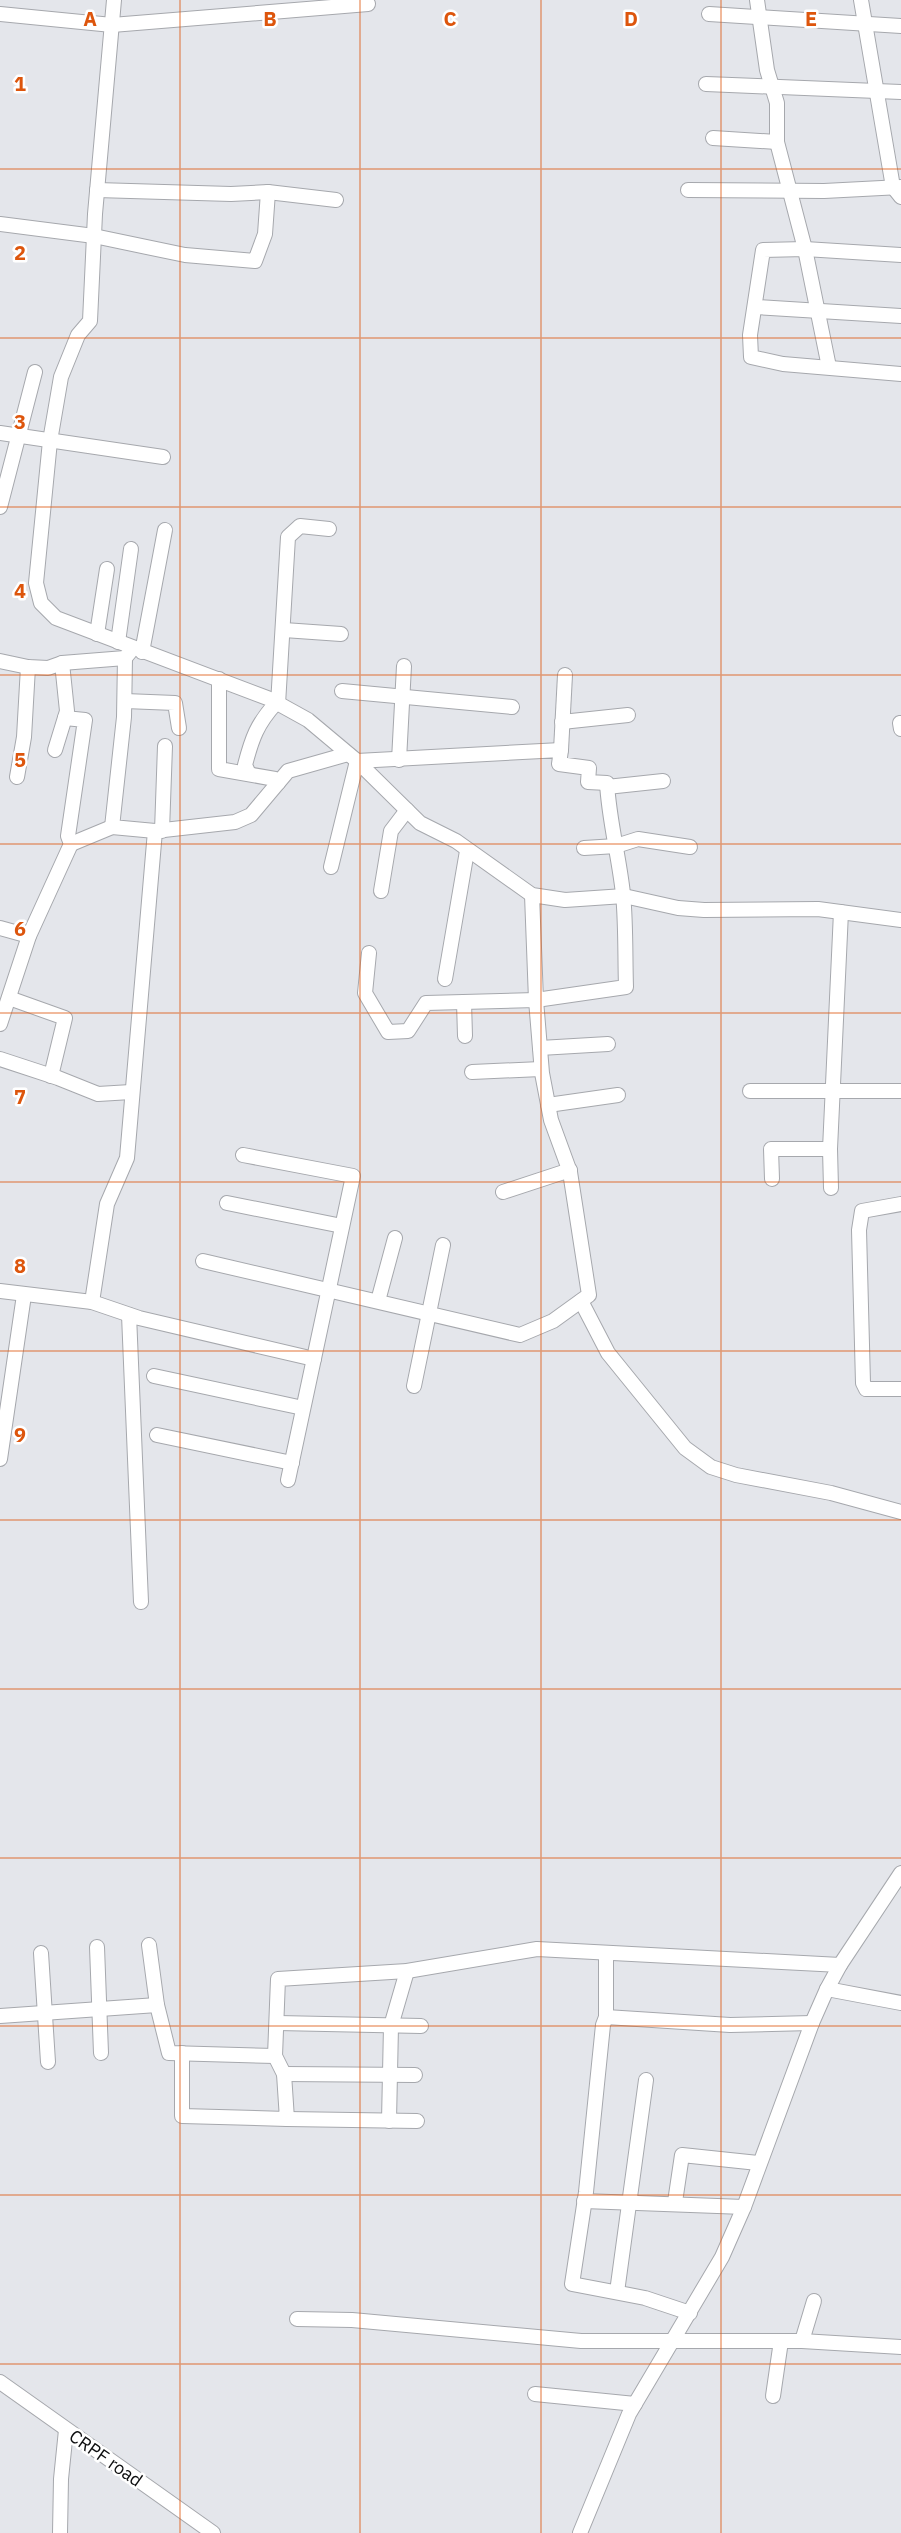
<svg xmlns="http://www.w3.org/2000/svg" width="901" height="2533" viewBox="0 0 901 2533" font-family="'IBM Plex Sans',sans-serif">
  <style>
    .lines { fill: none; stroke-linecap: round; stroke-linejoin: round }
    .minor-casing { stroke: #a6a8ad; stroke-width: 16 }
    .minor { stroke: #fff; stroke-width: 14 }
    .grid { fill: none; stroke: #dd550c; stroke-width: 1.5; stroke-opacity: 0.55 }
    .labels { text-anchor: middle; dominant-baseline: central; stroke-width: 5; stroke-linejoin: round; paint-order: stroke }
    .street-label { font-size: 18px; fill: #0d0e0f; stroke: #fff }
    .grid-label { font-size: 20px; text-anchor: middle; font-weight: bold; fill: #dd550c; stroke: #fff; stroke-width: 5; stroke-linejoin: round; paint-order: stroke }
  </style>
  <rect width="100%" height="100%" fill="#e4e6eb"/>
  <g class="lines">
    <g class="minor-casing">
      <g id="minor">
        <polyline points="114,0 95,214 90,321 78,335 61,377 50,441 36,583 41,603 56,618 270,699 308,720 357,761 420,823 456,841 532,895 565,900 624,896 678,908 704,910 818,909 901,920"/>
        <polyline points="757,0 767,70 777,103 777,142 805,249 829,367"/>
        <polyline points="861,0 893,187 901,197"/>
        <polyline points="0,14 112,25 368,4"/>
        <polyline points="709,14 901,26"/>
        <polyline points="706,84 901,92"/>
        <polyline points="713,138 777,142"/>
        <polyline points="97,190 231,194 268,192 336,200"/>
        <polyline points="688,190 824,191 901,187"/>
        <polyline points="0,224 94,236 185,255 255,261 265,234 268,192"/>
        <polyline points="901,255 805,249 763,250 750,335 751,357 783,364 901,374"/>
        <polyline points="756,307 901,316"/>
        <polyline points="0,433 163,457"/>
        <polyline points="0,507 35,372"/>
        <polyline points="284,630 341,634"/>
        <polyline points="97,634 107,569"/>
        <polyline points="118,642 131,549"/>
        <polyline points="142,652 165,530"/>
        <polyline points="125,658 124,717 112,827 155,831 235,822 251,815 288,771 348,754"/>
        <polyline points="0,661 28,667 48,668 62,663 125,658 130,652"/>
        <polyline points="219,679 219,769 275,779 278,783"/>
        <polyline points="342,691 512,707"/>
        <polyline points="125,701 175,703 179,728"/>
        <polyline points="278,704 288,537 300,526 329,529"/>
        <polyline points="562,722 628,715"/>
        <polyline points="900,723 901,729"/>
        <polyline points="55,750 67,711 62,663"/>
        <polyline points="561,750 565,675"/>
        <polyline points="399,760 404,666"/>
        <path d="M249,774L245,765C252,738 257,724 276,703"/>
        <polyline points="17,777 24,737 28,667"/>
        <polyline points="607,787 663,781"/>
        <polyline points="162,831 165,746"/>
        <polyline points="71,844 112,827"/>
        <polyline points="584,848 616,846 638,839 690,847"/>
        <path d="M331,867L357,761L561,750L559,764L589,768L588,782L607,783C609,821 619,856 623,894C626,924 625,956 626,987L536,1000L532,895"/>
        <polyline points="381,891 391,831 407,810"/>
        <polyline points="0,928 29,936"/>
        <polyline points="445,979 467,851"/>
        <polyline points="9,998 65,1018 51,1076"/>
        <polyline points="464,1002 465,1036"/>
        <polyline points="0,1024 29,936 71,844 68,836 85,720 65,718"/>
        <polyline points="540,1048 608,1044"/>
        <polyline points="0,1059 58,1078 98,1094 131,1092"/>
        <polyline points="472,1072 541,1069"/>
        <polyline points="750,1091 901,1091"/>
        <polyline points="548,1105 618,1095"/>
        <polyline points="243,1155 353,1176 288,1480"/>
        <polyline points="772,1179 771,1149 830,1149"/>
        <polyline points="831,1188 830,1149 841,912"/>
        <polyline points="503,1192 570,1170"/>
        <polyline points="227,1203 342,1226"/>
        <polyline points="901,1204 862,1211 859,1230 863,1383 866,1389 901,1389"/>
        <polyline points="203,1261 520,1335 553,1321 589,1295 570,1172 551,1120 542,1073 536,1000 426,1003 408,1031 388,1032 365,993 369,953"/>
        <polyline points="0,1291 92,1302 139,1318 314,1359"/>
        <polyline points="378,1301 395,1238"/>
        <polyline points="581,1301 608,1353 685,1448 711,1467 736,1475 831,1493 901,1512"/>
        <polyline points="92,1302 107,1204 127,1158 155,831"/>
        <polyline points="129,1315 141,1602"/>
        <polyline points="154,1376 303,1408"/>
        <polyline points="414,1386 443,1245"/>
        <polyline points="157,1435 292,1463"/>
        <polyline points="0,1459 24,1295"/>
        <polyline points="149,1945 157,2005 169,2053 275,2056"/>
        <polyline points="97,1947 101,2053"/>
        <polyline points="41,1953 48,2062"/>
        <polyline points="606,1953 606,2017 603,2025 586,2192 572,2284 645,2298 690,2313"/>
        <polyline points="827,1989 901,2003"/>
        <polyline points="0,2016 157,2005"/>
        <polyline points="606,2017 730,2025 812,2023"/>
        <polyline points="278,2023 421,2026"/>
        <polyline points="182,2053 182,2116 287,2119 284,2074 275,2056 278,1979 407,1971 537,1949 840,1965"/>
        <polyline points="284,2074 415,2075"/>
        <polyline points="287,2119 417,2121"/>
        <polyline points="389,2121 391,2026 407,1971"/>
        <polyline points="584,2201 744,2207"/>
        <polyline points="675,2202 682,2155 758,2163"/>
        <polyline points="617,2292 646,2080"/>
        <polyline points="297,2319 352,2320 581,2341 802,2341 901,2347"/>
        <polyline points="802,2341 814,2301"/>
        <polyline points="0,2382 213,2533"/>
        <polyline points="535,2394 635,2404"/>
        <polyline points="773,2396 781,2341"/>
        <polyline points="60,2533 61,2479 66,2430"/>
        <polyline points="580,2533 629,2414 722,2257 744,2207 812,2023 827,1989 840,1965 901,1873"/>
      </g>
    </g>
    <use href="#minor" class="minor"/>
  </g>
  <path class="grid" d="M180,0V2533M360,0V2533M541,0V2533M721,0V2533M0,169H901M0,338H901M0,507H901M0,675H901M0,844H901M0,1013H901M0,1182H901M0,1351H901M0,1520H901M0,1689H901M0,1858H901M0,2026H901M0,2195H901M0,2364H901"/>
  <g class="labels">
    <g class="street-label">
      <text transform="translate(106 2458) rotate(35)">CRPF road</text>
    </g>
  </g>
  <g class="grid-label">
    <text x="90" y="26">A</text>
    <text x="270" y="26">B</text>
    <text x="450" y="26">C</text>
    <text x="631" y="26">D</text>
    <text x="811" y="26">E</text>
    <text x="20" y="91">1</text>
    <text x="20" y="260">2</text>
    <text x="20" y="429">3</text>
    <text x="20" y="598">4</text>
    <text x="20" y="767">5</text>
    <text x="20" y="936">6</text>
    <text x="20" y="1104">7</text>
    <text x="20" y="1273">8</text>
    <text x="20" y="1442">9</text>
  </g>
</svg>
